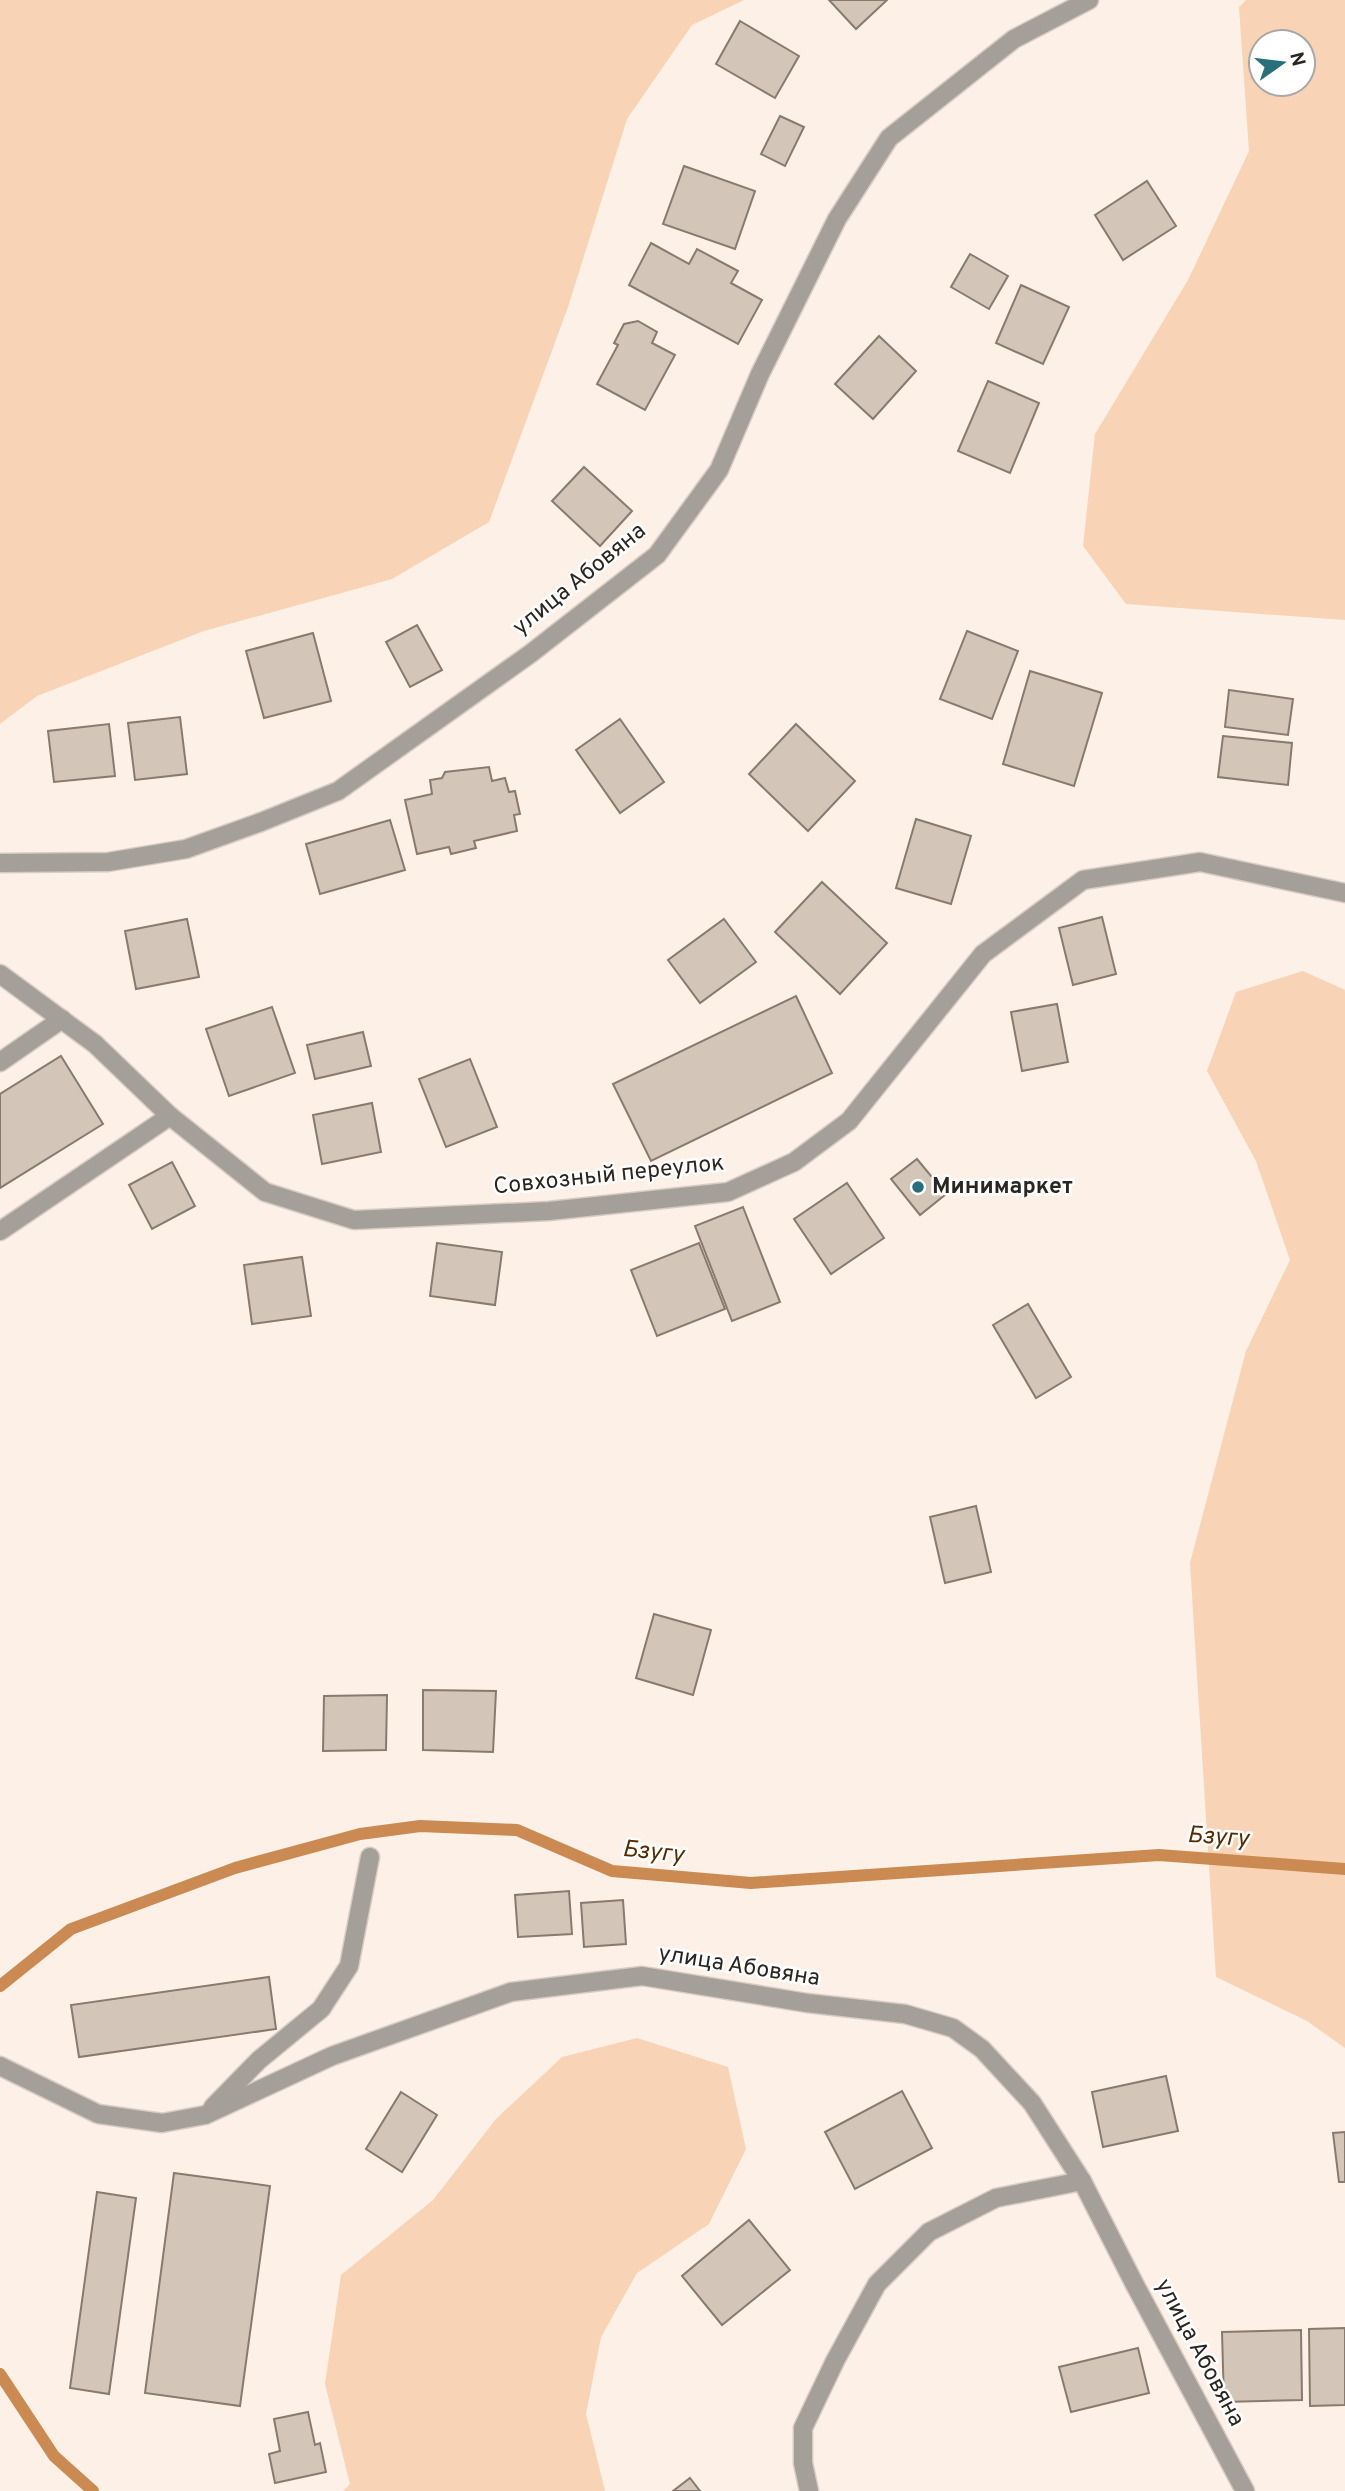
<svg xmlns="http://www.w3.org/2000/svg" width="1345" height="2491" viewBox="0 0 1345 2491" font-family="Overpass,sans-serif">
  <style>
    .green { fill: #f8d3b5; fill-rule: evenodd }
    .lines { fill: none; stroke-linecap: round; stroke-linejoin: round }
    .stream { stroke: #ca8a52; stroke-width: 12 }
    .building { fill: #d4c5b9; stroke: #887a6f; stroke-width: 2 }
    .minor-casing { stroke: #d7ccc3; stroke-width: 21 }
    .minor { stroke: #a59f99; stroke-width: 18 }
    .poi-dot { fill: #276f7a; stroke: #fff; stroke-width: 2.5 }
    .labels { text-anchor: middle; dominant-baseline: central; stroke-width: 5; stroke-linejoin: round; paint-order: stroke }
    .street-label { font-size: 23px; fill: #2b2621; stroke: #fff }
    .poi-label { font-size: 23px; font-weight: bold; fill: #2b2621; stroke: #fff; text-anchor: start }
    .water-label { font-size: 24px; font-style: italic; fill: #562c00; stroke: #fff }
  </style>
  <rect width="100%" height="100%" fill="#fdf0e6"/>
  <g class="green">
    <polygon points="0,0 744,0 692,25 627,119 568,307 489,522 392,579 204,631 37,696 0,724"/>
    <path d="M1246,0H1345V620L1126,604L1083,546L1095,434L1188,280L1249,151L1239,7ZM1261,42H1303V84H1261Z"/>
    <polygon points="1303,971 1345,990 1345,2048 1307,2021 1216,1977 1190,1563 1246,1351 1290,1260 1256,1161 1207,1071 1236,992"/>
    <polygon points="637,2038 728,2067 746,2149 709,2224 637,2273 601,2337 586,2414 605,2491 343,2491 350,2484 325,2384 341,2275 433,2200 496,2119 562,2057"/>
  </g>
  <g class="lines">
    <g class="stream">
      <polyline points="0,1986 71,1929 235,1868 360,1834 420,1826 517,1830 612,1871 751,1883 1159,1855 1345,1869"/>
      <polyline points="0,2374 54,2456 93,2491"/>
    </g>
  </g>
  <g class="building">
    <polygon points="829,0 887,0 856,29"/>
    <polygon points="740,21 799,56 775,98 716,64"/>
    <polygon points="780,116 804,127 785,166 761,154"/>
    <polygon points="684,166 755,191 735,249 663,224"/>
    <polygon points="1147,181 1176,226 1123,260 1095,215"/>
    <polygon points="651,243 689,264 697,249 738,271 731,283 762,300 738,344 629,285"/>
    <polygon points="970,254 1008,276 989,309 951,287"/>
    <polygon points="1021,285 1069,307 1043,364 996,343"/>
    <polygon points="638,321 657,332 652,343 675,355 645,410 597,384 618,345 614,343 624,324"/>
    <polygon points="879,336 916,371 873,419 835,384"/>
    <polygon points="988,381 1039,403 1010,473 958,451"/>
    <polygon points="584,467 632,511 600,546 552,501"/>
    <polygon points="417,625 442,670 410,687 386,642"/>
    <polygon points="967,631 1018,651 992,719 940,699"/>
    <polygon points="313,633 331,701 264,718 246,651"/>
    <polygon points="1030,671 1102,693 1074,786 1003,764"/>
    <polygon points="1229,690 1293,699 1288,735 1225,727"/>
    <polygon points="180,717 187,774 135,780 128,723"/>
    <polygon points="620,719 664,782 620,813 576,750"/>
    <polygon points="109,724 115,776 54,782 48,731"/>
    <polygon points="796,724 855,781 808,831 749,774"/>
    <polygon points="1223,736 1292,743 1288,785 1218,777"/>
    <polygon points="489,767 492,781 505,778 509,792 515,791 520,814 514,815 517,831 474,841 476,848 451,854 449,847 417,854 405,800 432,794 430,780 442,778 445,772"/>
    <polygon points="916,819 971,836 951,904 896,888"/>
    <polygon points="390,820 405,870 320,894 306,844"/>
    <polygon points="822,882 887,943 840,994 775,932"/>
    <polygon points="1102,917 1116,974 1073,985 1059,928"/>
    <polygon points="187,919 199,977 136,989 125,931"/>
    <polygon points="724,919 756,962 700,1003 668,960"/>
    <polygon points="796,996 832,1073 651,1161 613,1084"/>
    <polygon points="1057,1004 1068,1062 1022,1071 1011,1012"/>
    <polygon points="272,1007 295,1073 229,1096 206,1029"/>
    <polygon points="363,1032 371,1066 315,1079 307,1045"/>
    <polygon points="61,1056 103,1124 0,1188 0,1094"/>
    <polygon points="470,1059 497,1127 446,1147 419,1079"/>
    <polygon points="372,1103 381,1152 322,1164 313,1115"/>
    <polygon points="917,1159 946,1194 920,1215 891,1179"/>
    <polygon points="172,1162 195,1206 152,1229 129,1185"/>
    <polygon points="847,1183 884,1238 831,1274 794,1219"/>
    <polygon points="743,1207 780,1302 732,1321 695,1226"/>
    <polygon points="437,1243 502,1252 495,1305 430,1296"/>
    <polygon points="699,1243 725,1309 657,1336 631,1270"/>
    <polygon points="302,1257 311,1316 252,1324 244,1265"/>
    <polygon points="1028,1304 1071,1377 1036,1398 993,1325"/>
    <polygon points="976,1506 991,1572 945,1583 930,1517"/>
    <polygon points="654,1614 711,1630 693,1695 636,1678"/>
    <polygon points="423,1690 496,1691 493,1752 423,1750"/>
    <polygon points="387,1695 386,1750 323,1751 324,1696"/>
    <polygon points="569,1891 572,1934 518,1937 515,1895"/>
    <polygon points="623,1900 626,1944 584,1947 581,1903"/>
    <polygon points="269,1977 276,2029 79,2057 71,2005"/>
    <polygon points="1166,2076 1178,2131 1103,2147 1092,2092"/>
    <polygon points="902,2091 932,2148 855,2189 825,2132"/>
    <polygon points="401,2092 437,2115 402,2172 366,2149"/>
    <polygon points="1345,2132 1345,2182 1339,2182 1333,2133"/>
    <polygon points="174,2173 270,2186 240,2406 145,2393"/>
    <polygon points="97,2192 136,2198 109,2394 70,2388"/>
    <polygon points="749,2220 790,2270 722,2325 682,2276"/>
    <polygon points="1345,2328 1345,2405 1310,2406 1309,2329"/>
    <polygon points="1301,2330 1302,2400 1224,2402 1222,2332"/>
    <polygon points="1138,2348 1149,2393 1071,2412 1059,2367"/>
    <polygon points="308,2412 315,2445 320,2443 326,2472 275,2483 269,2454 280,2451 274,2419"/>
    <polygon points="690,2478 700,2491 673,2491"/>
  </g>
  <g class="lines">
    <g class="minor-casing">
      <g id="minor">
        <polyline points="0,863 108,862 186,849 261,822 338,791 530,654 657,555 719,470 760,374 837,219 889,138 1014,39 1089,0"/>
        <polyline points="0,974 95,1044 170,1116 265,1192 354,1220 549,1211 728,1192 794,1162 849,1121 983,954 1083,880 1200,862 1345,893"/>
        <polyline points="0,1062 62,1019"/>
        <polyline points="0,1231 170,1116"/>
        <polyline points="0,2066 98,2114 162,2123 205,2115 332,2056 511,1992 642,1976 807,2003 905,2014 953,2028 982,2049 1032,2103 1082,2181 1135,2285 1245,2491"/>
        <polyline points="213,2107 259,2060 321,2009 349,1966 370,1857"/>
        <polyline points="809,2491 803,2463 803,2428 835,2361 877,2284 929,2232 996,2198 1082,2181"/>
      </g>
    </g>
    <use href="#minor" class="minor"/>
  </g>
  <circle class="poi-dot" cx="918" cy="1187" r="7"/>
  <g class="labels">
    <g class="street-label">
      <text transform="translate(580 580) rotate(-39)">улица Абовяна</text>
      <text transform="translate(609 1176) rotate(-6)">Совхозный переулок</text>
      <text transform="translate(739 1967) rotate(9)">улица Абовяна</text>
      <text transform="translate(1199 2353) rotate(62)">улица Абовяна</text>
    </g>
    <g class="poi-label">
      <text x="932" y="1187">Минимаркет</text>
    </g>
    <g class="water-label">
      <text transform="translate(1218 1838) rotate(4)">Бзугу</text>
      <text transform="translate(653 1853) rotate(6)">Бзугу</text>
    </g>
  </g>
  <g transform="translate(1282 63) rotate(76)"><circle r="33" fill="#ffffff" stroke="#aaa8a6" stroke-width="2"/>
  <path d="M0-5L12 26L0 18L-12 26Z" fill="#276f7a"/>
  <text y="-10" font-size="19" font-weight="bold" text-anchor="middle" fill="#2b2621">N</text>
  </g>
</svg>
